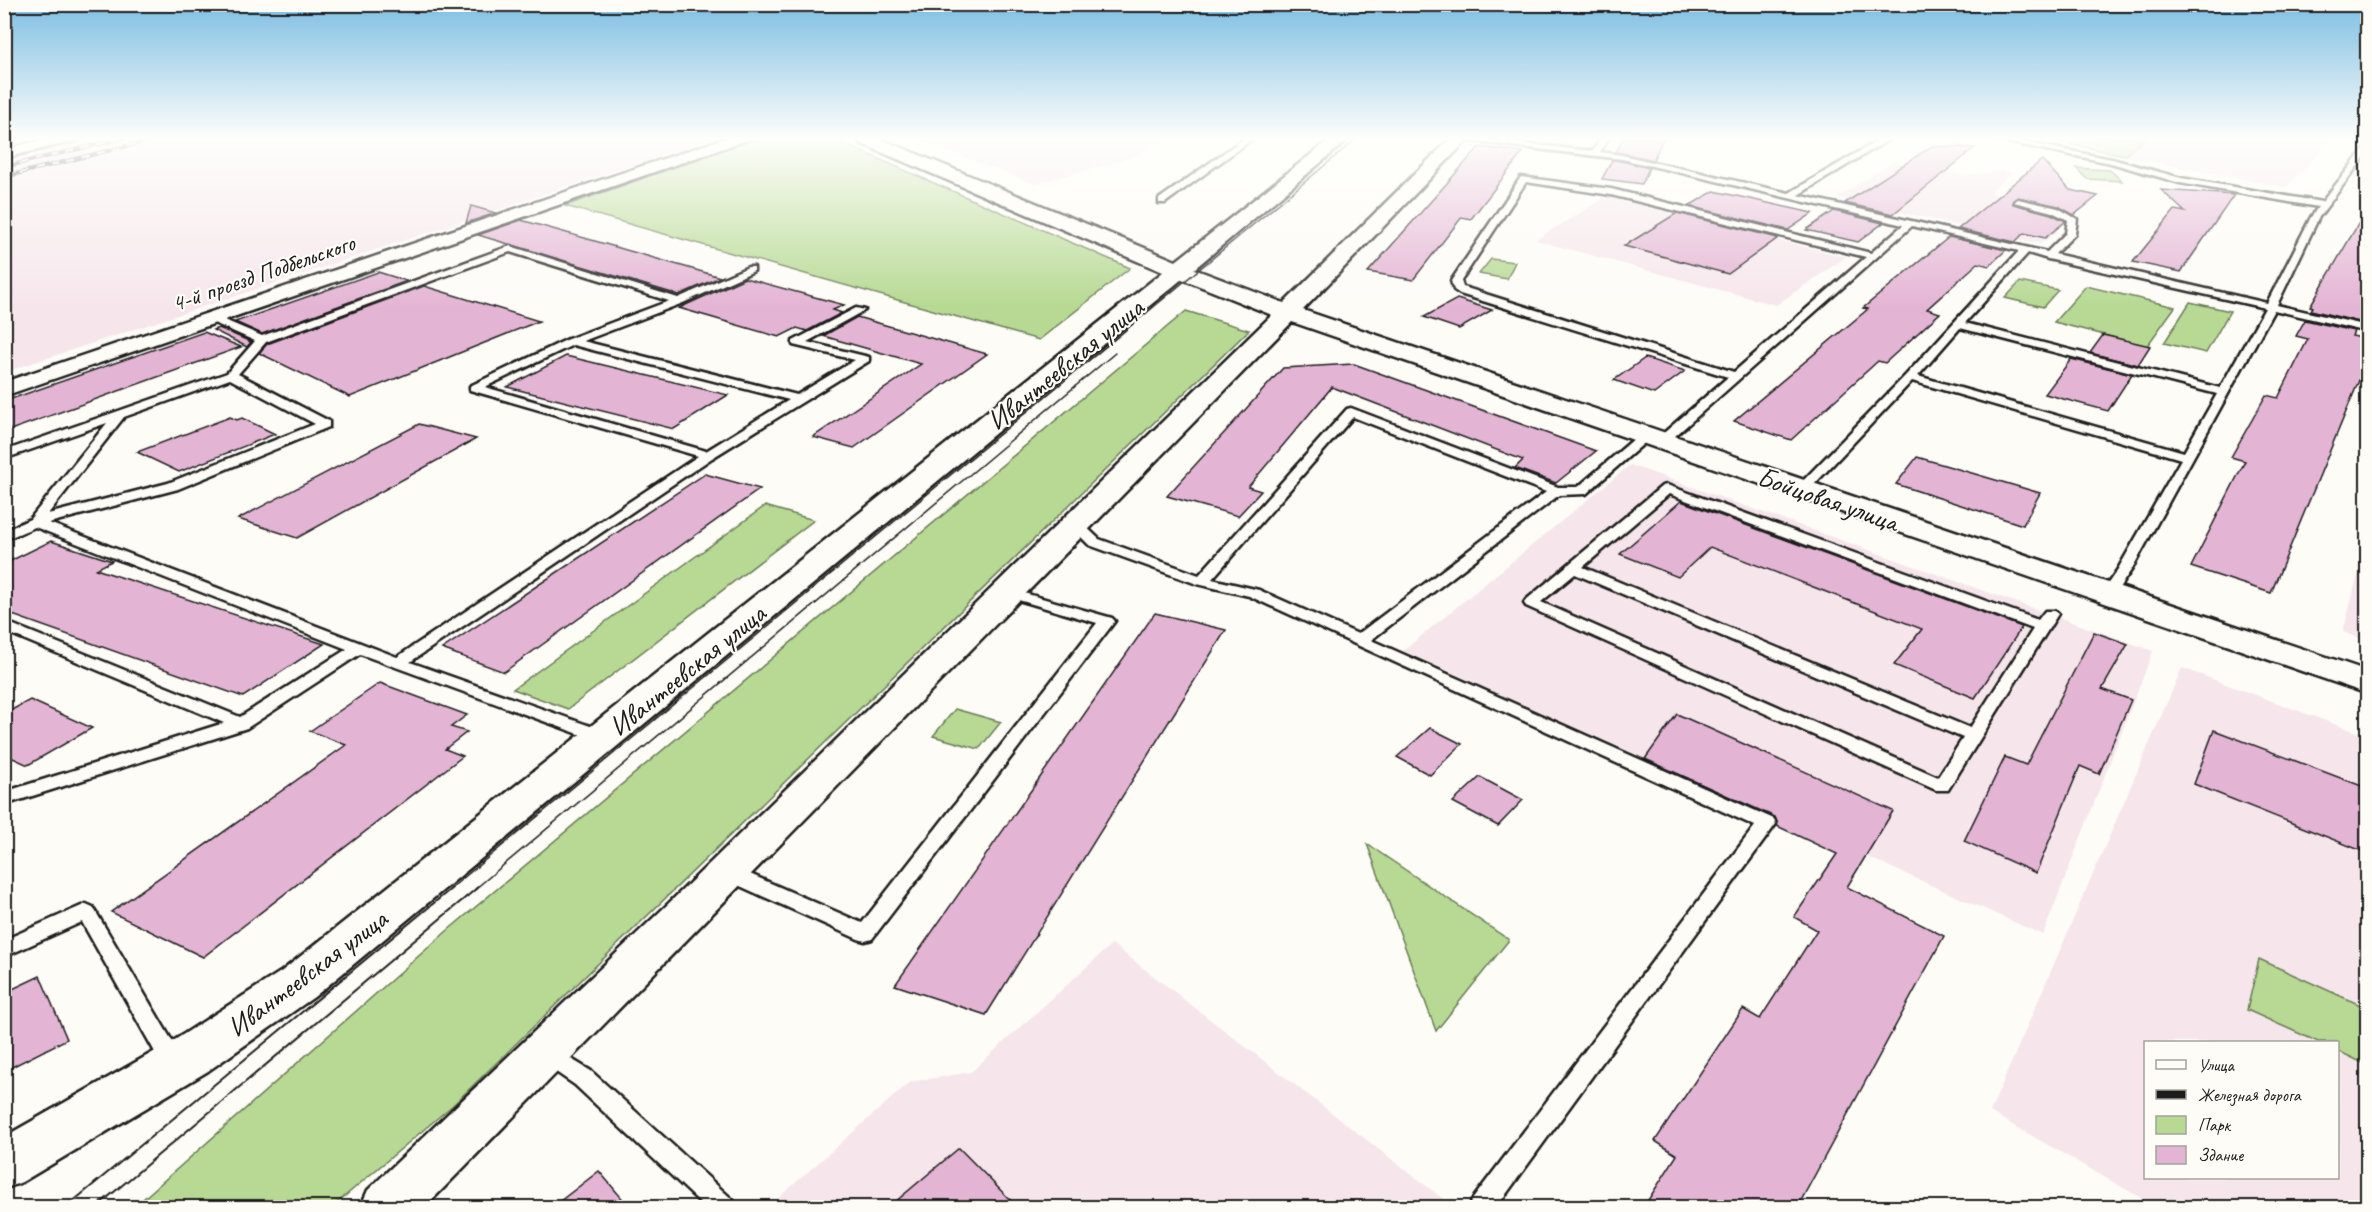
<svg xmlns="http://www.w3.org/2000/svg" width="2372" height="1212" viewBox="0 0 2372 1212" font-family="Caveat,sans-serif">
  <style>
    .built { fill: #f6e6ec; fill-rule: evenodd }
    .green { fill: #b7d993; stroke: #6a7a58; stroke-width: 1.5 }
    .building { fill: #e4b4d4; stroke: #1c1c1c; stroke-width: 1.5 }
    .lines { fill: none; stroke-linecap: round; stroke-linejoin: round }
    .lane-casing { stroke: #1c1c1c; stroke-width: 5 }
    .street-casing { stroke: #1c1c1c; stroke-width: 5 }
    .secondary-casing { stroke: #1c1c1c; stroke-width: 5 }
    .lane { fill: #fdfcf7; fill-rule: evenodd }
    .street { fill: #fdfcf7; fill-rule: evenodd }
    .secondary { fill: #fdfcf7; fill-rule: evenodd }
    .tram-far1 { stroke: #1c1c1c; stroke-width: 1.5 }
    .tram { stroke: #1c1c1c; stroke-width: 2 }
    .rail-casing { stroke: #1c1c1c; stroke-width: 4 }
    .rail { stroke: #fdfcf7; stroke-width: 2; stroke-dasharray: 8; stroke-linecap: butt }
    .labels { text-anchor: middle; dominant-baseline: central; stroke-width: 4.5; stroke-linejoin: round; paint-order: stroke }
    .far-street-label { font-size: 24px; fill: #1c1c1c; stroke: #fdfcf7 }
    .street-label { font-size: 28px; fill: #1c1c1c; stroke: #fdfcf7 }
  </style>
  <rect width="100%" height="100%" fill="#fdfcf7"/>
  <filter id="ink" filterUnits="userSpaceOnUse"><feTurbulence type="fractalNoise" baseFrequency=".0167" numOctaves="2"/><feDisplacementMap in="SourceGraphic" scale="12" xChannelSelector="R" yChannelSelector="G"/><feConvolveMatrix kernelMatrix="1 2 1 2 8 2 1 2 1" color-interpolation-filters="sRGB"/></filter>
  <g filter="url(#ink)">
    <g class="built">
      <polygon points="102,137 718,137 5,372 4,161"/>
      <polygon points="911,137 1169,137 1133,157 1035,184"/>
      <polygon points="2024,137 2327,137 2334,138 2286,187"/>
      <polygon points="1893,162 1964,176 2002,171 2011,173 1990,192 2006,198 2011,206 2059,218 2056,233 2040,244 1837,198"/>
      <polygon points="1607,197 1846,257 1776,305 1535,240"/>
      <polygon points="1630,465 2153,651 2043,935 1403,651"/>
      <polygon points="2367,540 2368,641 2367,641 2343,632"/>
      <path d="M2182,668L2367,736V1207H2157L1990,1112ZM2146,1042H2338V1178H2146Z"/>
      <polygon points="1112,944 1450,1204 1447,1208 767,1208 910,1082 971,1072"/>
    </g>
    <g class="green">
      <polygon points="760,137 828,137 1130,268 1039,340 565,206"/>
      <polygon points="2034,137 2147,137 2125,155"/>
      <polygon points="2076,168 2110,170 2122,181 2087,179"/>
      <polygon points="1491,259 1515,262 1507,279 1479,274"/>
      <polygon points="2020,282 2058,290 2043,307 2005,298"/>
      <polygon points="2086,286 2175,307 2147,346 2054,322"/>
      <polygon points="2190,302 2230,311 2206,353 2164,343"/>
      <polygon points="1186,311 1249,330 453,1105 332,1207 134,1207 447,931"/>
      <polygon points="765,506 814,520 568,709 513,689"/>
      <polygon points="955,709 1001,722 979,749 933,736"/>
      <polygon points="1367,844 1509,940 1436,1031"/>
      <polygon points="2259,959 2367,1008 2367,1065 2338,1051 2338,1042 2318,1042 2247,1010"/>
    </g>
    <g class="building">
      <polygon points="1624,137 1664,137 1653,160 1616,152"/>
      <polygon points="1932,146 1975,148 1893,214 1845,203"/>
      <polygon points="1479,147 1523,152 1471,219 1462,217 1413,280 1368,272"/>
      <polygon points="1612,160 1622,161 1649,168 1642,184 1602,179"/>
      <polygon points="2042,160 2070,190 2098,196 2074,215 2058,206 2018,197 2013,200 2013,204 2051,214 2066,221 2045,238 2024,233 2015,242 1958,229"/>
      <polygon points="2161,190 2234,195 2181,272 2133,262 2175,210 2185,212"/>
      <polygon points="1714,191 1813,213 1788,230 1689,206"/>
      <polygon points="471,206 496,213 466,223"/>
      <polygon points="2367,209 2367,304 2359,322 2311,310 2313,307 2310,306"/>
      <polygon points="1834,211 1883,223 1858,242 1806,230"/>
      <polygon points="1677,213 1778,238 1728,274 1624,246"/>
      <polygon points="521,220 574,235 720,277 679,295 478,235"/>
      <polygon points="1949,237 2006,250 1989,266 1978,263 1927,309 1940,313 1885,363 1878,361 1791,440 1734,421 1868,309 1863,308"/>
      <polygon points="378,272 407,281 262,334 235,322"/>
      <polygon points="745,278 844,305 833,310 842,313 807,331 797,328 779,337 679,308"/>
      <polygon points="424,286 539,321 350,397 259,353 267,344"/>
      <polygon points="1457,299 1492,310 1459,329 1424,317"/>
      <polygon points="857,317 885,325 987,354 854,448 813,437 921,364 823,336"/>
      <polygon points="2305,320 2354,331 2352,336 2367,339 2367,361 2271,593 2191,567 2245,461 2231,457 2266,395 2278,398 2308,339 2296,336"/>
      <polygon points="219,328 251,342 247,347 213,330"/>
      <polygon points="204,332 241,347 5,432 5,401"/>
      <polygon points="2103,335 2150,346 2138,365 2090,353"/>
      <polygon points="566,356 728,395 674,429 507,387"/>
      <polygon points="1645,358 1685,371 1654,394 1614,380"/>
      <polygon points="2071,359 2132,374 2108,411 2045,394"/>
      <polygon points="1354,364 1596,451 1556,483 1515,468 1523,460 1332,387 1248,487 1261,491 1238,516 1167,496 1283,368"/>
      <polygon points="230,417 237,420 242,418 275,434 179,472 137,452"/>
      <polygon points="419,424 476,439 297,538 238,519"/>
      <polygon points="1917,457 2040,493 2023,525 1896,484"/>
      <polygon points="705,474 760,489 504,672 442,649"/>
      <polygon points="1681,501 2022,627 1975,698 1894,665 1922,629 1710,547 1678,577 1620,554"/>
      <polygon points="51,541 112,561 96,569 324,644 243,697 4,612 4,564"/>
      <polygon points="1155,613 1226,630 986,1015 895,985"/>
      <polygon points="2094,632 2128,644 2102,689 2131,700 2099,774 2080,766 2036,873 1964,841 2005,757 2026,765"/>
      <polygon points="380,683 467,715 451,727 467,732 445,749 463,756 203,957 111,912 346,745 310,731"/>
      <polygon points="30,700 92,728 28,765 4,754 4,714"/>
      <polygon points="1677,714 1893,811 1847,887 1944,936 1797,1208 1643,1208 1677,1155 1655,1141 1743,1009 1760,1019 1817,930 1794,917 1837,854 1777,826 1775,817 1645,759"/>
      <polygon points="1430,728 1462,744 1430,775 1397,757"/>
      <polygon points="2214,730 2367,788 2367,853 2194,784"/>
      <polygon points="1480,777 1523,800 1498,826 1453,802"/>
      <polygon points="40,976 67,1039 4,1071 4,993"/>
      <polygon points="959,1148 1018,1208 888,1208"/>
      <polygon points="599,1171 630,1208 551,1208"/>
    </g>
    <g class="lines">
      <g class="lane-casing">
        <g id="lane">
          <polygon points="1246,137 1255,137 1165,203 1159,203 1159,199"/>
          <path d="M1458,137L1593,151L1601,137H1609L1600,152L1622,155L1789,193L1884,137H1893L1798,195L2047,252L2066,233L2068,220L2052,212L2014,202L2018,199L2058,208L2077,219L2075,234L2055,254L2267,303L2311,217L2318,207L2180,183L2111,163L1982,137H1998L2112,159L2181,178L2322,202L2368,144V152L2319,217L2277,305L2368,326V332L2274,310L2132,569L2112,598L2107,599L2100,595L2118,569L2181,459L1912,381L1806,493H1796L1794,490L1906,375L2019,251L1912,226L1666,444L1662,445L1656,441L1658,438L1728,377L1460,294L1454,290L1451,281L1521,177L1611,189L1871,253L1903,225L1622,159L1461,140ZM1526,182L1611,195L1866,257L1734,372L1463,287L1461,281ZM2028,253L2048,259L2265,308L2220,388L1965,323ZM1960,328L2217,394L2184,452L1918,376Z"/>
          <path d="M510,246L678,298L748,267H754V271L683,303L583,341L797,395L855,360L793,345V341L856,308L865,310L807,342L869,357V361L712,458L410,662L610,733L613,737L610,741H598L360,654L247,728L4,805V792L224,723L4,631V621L240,717L347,649L35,527L4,540V531L30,519L107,423L4,459V451L227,373L255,341L207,320V316H215L262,336ZM510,252L669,301L568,339L470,386V390L698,456L397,657L49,523L178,489L329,427V421L238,374L266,342ZM573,345L789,400L706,451L485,387ZM230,379L315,424L168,483L48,514L124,417Z"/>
          <path d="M1351,408L1558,487H1578L1642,432H1650V438L1586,494L1559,495L1371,640L1774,819L1776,824L1496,1208H1469L1472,1200L1755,826L1249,596L1197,584L1089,545L1068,524L1070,521H1080L1099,539L1199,575L1347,409ZM1353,417L1546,492L1358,634L1259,590L1212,579Z"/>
          <path d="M1667,485L2038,620L2045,611H2055L2058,614L1948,790H1936L1526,606L1524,603L1526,600L1662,486ZM1669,494L2033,629L1970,728L1583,567ZM1575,574L1963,738L1938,777L1541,602Z"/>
          <polygon points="1006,588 1112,618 1115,621 872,939 865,941 858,939 720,877 717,872 720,867 727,865 734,867 862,923 1097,623 1001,595 999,592 1001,589"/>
          <polygon points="86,904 93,907 181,1056 184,1063 181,1070 173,1073 165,1070 82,922 4,957 4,940"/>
          <polygon points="548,1045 591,1071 733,1200 736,1208 706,1208 575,1085 540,1061 537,1054 540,1047"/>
        </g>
      </g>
      <g class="street-casing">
        <g id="street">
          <polygon points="56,137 81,137 79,140 4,158 4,149"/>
          <polygon points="728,137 749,137 747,140 4,396 4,382"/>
        </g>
      </g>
      <g class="secondary-casing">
        <polygon id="secondary" points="859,137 876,137 1176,261 1333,137 1351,137 1194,269 1284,303 1452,137 1470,137 1303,310 2368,671 2368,694 1292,322 424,1208 360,1208 368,1190 668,904 1272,315 1182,279 314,997 208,1071 22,1182 4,1189 4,1137 173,1041 282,971 1163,272 860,143"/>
      </g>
      <use href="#lane" class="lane"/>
      <use href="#street" class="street"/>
      <use href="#secondary" class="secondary"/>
      <g class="tram-far1">
        <polyline points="450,889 1359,137"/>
        <polyline points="475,889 1115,353"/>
      </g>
      <g class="tram">
        <polyline points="65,1208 452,888"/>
        <polyline points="95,1208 477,888"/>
      </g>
      <g class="rail-casing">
        <g id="rail">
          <polyline points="4,167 124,138"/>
          <polyline points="4,177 163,137"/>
        </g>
      </g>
      <use href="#rail" class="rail"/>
    </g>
  </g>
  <linearGradient id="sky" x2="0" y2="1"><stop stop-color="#7dbee3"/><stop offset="0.45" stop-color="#fefefb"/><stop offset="1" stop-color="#fefefb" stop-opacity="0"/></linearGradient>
  <rect width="2372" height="307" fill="url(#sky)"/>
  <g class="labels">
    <g class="far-street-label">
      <text transform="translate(263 273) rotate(-19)">4-й проезд Подбельского</text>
    </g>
    <g class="street-label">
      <text transform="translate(1065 364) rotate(-39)">Ивантеевская улица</text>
      <text transform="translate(1828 499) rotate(19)">Бойцовая улица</text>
      <text transform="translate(687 670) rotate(-39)">Ивантеевская улица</text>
      <text transform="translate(307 973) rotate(-37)">Ивантеевская улица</text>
    </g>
  </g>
  <rect width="2372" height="1212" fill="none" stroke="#fdfcf7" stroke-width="24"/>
  <rect x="12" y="12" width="2348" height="1188" fill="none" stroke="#1c1c1c" stroke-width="2" filter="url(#ink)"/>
  <rect x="2144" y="1041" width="195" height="138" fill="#fdfcf7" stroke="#a3a29f" stroke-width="1.5"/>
  <rect x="2156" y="1060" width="30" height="9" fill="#fdfcf7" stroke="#a3a29f" stroke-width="1.5"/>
  <text x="2198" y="1071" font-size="18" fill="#1c1c1c">Улица</text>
  <rect x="2156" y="1090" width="30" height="9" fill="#1c1c1c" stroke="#a3a29f" stroke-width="1.5"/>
  <text x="2198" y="1101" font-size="18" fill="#1c1c1c">Железная дорога</text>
  <rect x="2156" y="1116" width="30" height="18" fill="#b7d993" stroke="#a3a29f" stroke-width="1.5"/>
  <text x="2198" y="1131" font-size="18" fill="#1c1c1c">Парк</text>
  <rect x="2156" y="1146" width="30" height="18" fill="#e4b4d4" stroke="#a3a29f" stroke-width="1.5"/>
  <text x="2198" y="1161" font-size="18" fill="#1c1c1c">Здание</text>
</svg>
